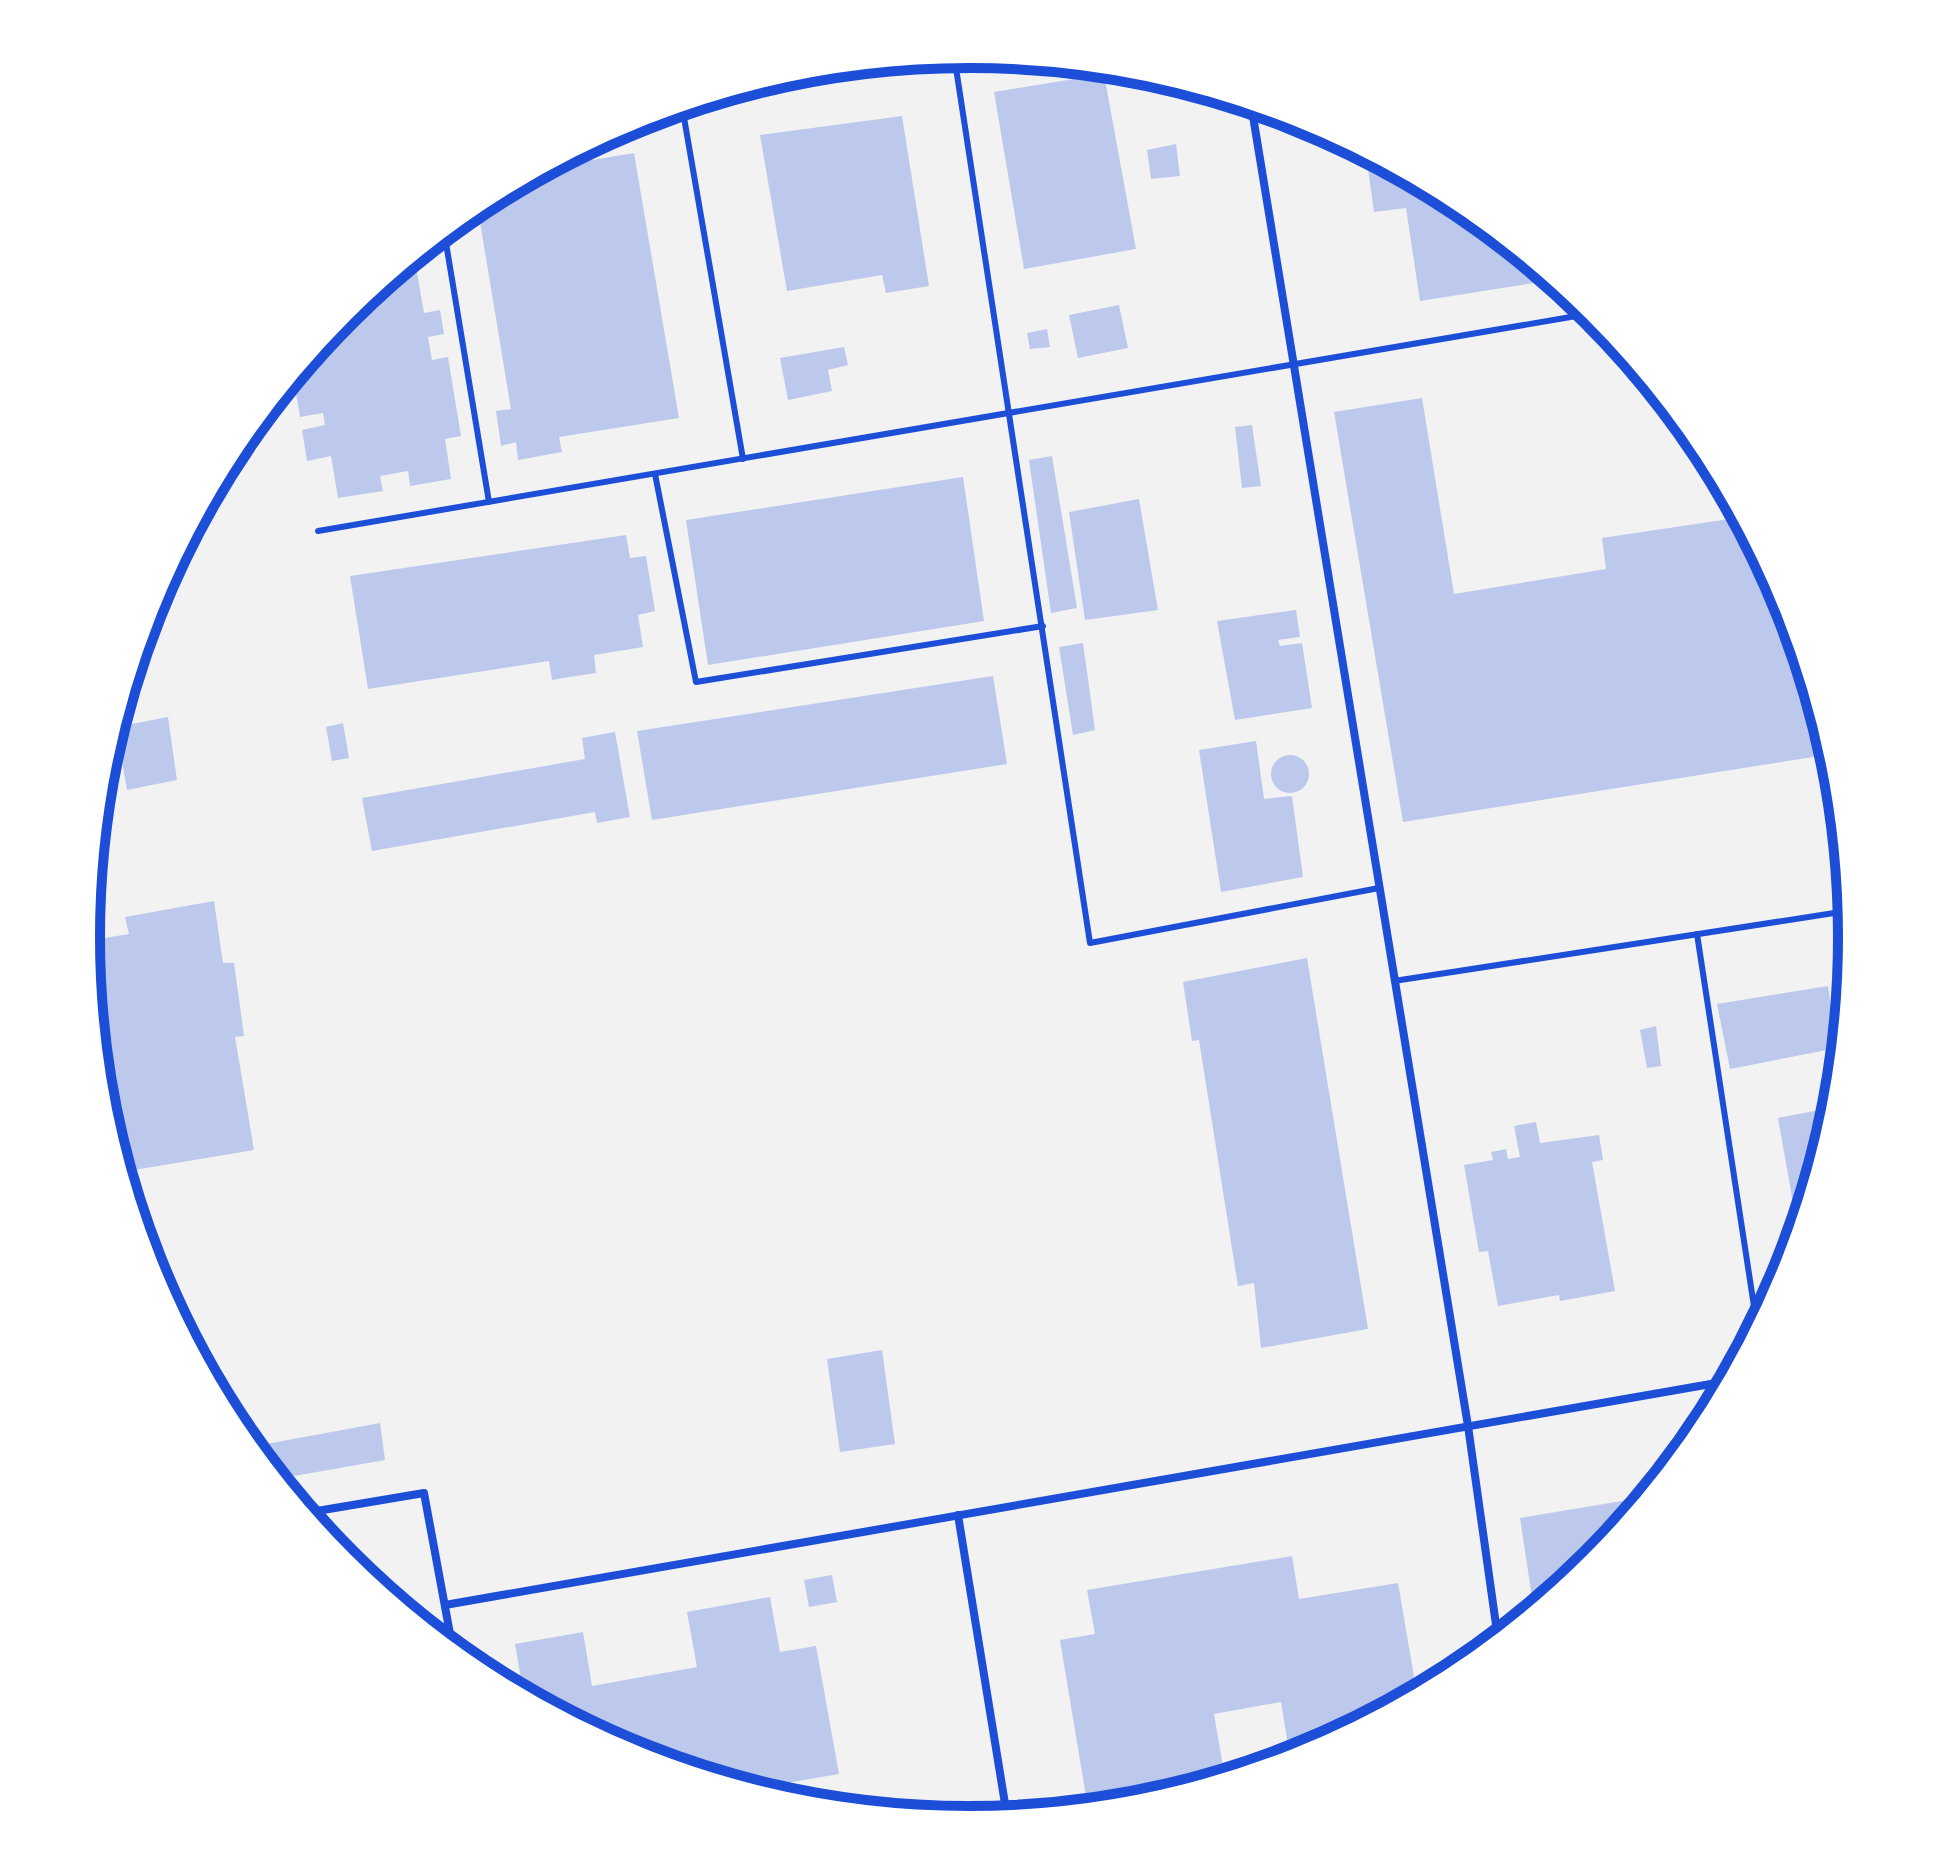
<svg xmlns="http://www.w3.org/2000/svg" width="1938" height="1874" viewBox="0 0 1938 1874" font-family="Literata,serif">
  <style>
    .building { fill: #bdc9ec }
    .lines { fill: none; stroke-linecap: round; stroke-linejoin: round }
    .service { stroke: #1d4ed8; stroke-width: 6 }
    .minor { stroke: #1d4ed8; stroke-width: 8 }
    .rim { fill: none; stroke: #1d4ed8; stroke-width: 10 }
  </style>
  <rect width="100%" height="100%" fill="#f2f2f2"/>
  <g class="building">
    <polygon points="1104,74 1136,249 1024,269 994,92"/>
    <polygon points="902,116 929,286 886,293 882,275 787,291 760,135"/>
    <polygon points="1176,144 1180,176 1151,179 1147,150"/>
    <polygon points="634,153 679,418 559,437 562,452 518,460 516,442 501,446 496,411 511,409 477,204 544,168"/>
    <polygon points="1390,166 1460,203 1553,280 1420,301 1406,208 1374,212 1368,169"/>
    <polygon points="414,256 424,313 440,310 444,334 428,337 432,360 448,357 461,436 445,439 451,479 410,486 408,471 380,476 383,491 338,498 331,456 307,461 302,430 325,425 323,413 300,417 293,375 303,363 314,361 313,351 345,312"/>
    <polygon points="1119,305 1128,348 1078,358 1069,315"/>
    <polygon points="1047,329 1050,347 1030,349 1027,333"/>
    <polygon points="844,347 848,365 828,370 832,391 788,400 780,358"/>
    <polygon points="1422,398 1454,594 1606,569 1602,538 1736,518 1741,548 1756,546 1785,600 1832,754 1403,822 1334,412"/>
    <polygon points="1252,425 1261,486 1242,488 1235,427"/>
    <polygon points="1052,456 1077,608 1051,613 1029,460"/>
    <polygon points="963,477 984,621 708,665 686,520"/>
    <polygon points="1139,499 1158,610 1085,620 1069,512"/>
    <polygon points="626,535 630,558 646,556 655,611 638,615 643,647 594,655 596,673 569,677 552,680 549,661 368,689 350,576"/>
    <polygon points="150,609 156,643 139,647 148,615"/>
    <polygon points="1296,610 1300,637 1278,640 1280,646 1302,643 1312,708 1235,720 1217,621"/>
    <polygon points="1083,643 1095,730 1073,735 1059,647"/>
    <polygon points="993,676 1007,764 652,820 637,731"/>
    <polygon points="168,717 177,780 127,790 116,727"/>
    <polygon points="343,723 349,758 332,761 326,727"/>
    <polygon points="615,732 630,817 597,823 595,812 372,851 362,798 585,759 582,738"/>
    <polygon points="1256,741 1264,799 1292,796 1303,877 1221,892 1199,750"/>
    <circle cx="1290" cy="774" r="19"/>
    <polygon points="214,901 223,963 234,963 244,1036 235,1037 254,1150 122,1172 103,1109 86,941 129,934 125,917"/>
    <polygon points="1307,958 1368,1329 1261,1348 1254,1283 1238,1286 1199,1040 1192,1041 1183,982"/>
    <polygon points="1828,986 1837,1048 1730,1069 1717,1004"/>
    <polygon points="1656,1026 1661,1066 1647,1068 1640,1030"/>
    <polygon points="1835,1107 1835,1110 1798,1231 1778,1118"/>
    <polygon points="1536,1122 1540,1143 1599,1135 1603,1160 1592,1162 1615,1291 1560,1301 1559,1295 1498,1306 1488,1251 1479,1252 1464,1165 1493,1160 1491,1152 1506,1149 1508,1159 1520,1157 1514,1126"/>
    <polygon points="882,1350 895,1444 840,1452 827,1359"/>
    <polygon points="380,1423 385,1460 277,1479 250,1447"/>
    <polygon points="1646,1497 1593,1562 1544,1602 1533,1604 1520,1518"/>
    <polygon points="1292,1556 1299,1599 1398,1583 1417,1694 1306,1753 1290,1758 1281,1702 1214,1714 1225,1778 1141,1803 1088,1808 1060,1640 1095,1634 1087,1590"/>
    <polygon points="832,1575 837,1602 809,1607 804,1580"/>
    <polygon points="770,1597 780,1652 816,1646 839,1774 751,1789 631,1753 524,1696 515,1644 583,1632 592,1686 697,1667 687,1612"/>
  </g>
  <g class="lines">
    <g class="service">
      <polyline points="954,55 1090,943 1379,888"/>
      <polyline points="682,106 743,459"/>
      <polyline points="444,231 489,502"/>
      <polyline points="655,474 696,682 1043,626"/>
      <polyline points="318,531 1594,313"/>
      <polyline points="1697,934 1757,1326"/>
      <polyline points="1394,981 1847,911 1852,940"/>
    </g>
    <g class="minor">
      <polyline points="1251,104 1468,1426 1498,1639"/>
      <polyline points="305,1513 424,1493 453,1650"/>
      <polyline points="958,1515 1007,1816"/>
      <polyline points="445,1605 1728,1381"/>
    </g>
  </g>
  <path d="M0 0H1938V1874H0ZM100 937a869 869 0 1 1 1738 0a869 869 0 1 1-1738 0Z" fill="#fff" fill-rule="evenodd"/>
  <path class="rim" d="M100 937a869 869 0 1 1 1738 0a869 869 0 1 1-1738 0Z"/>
</svg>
